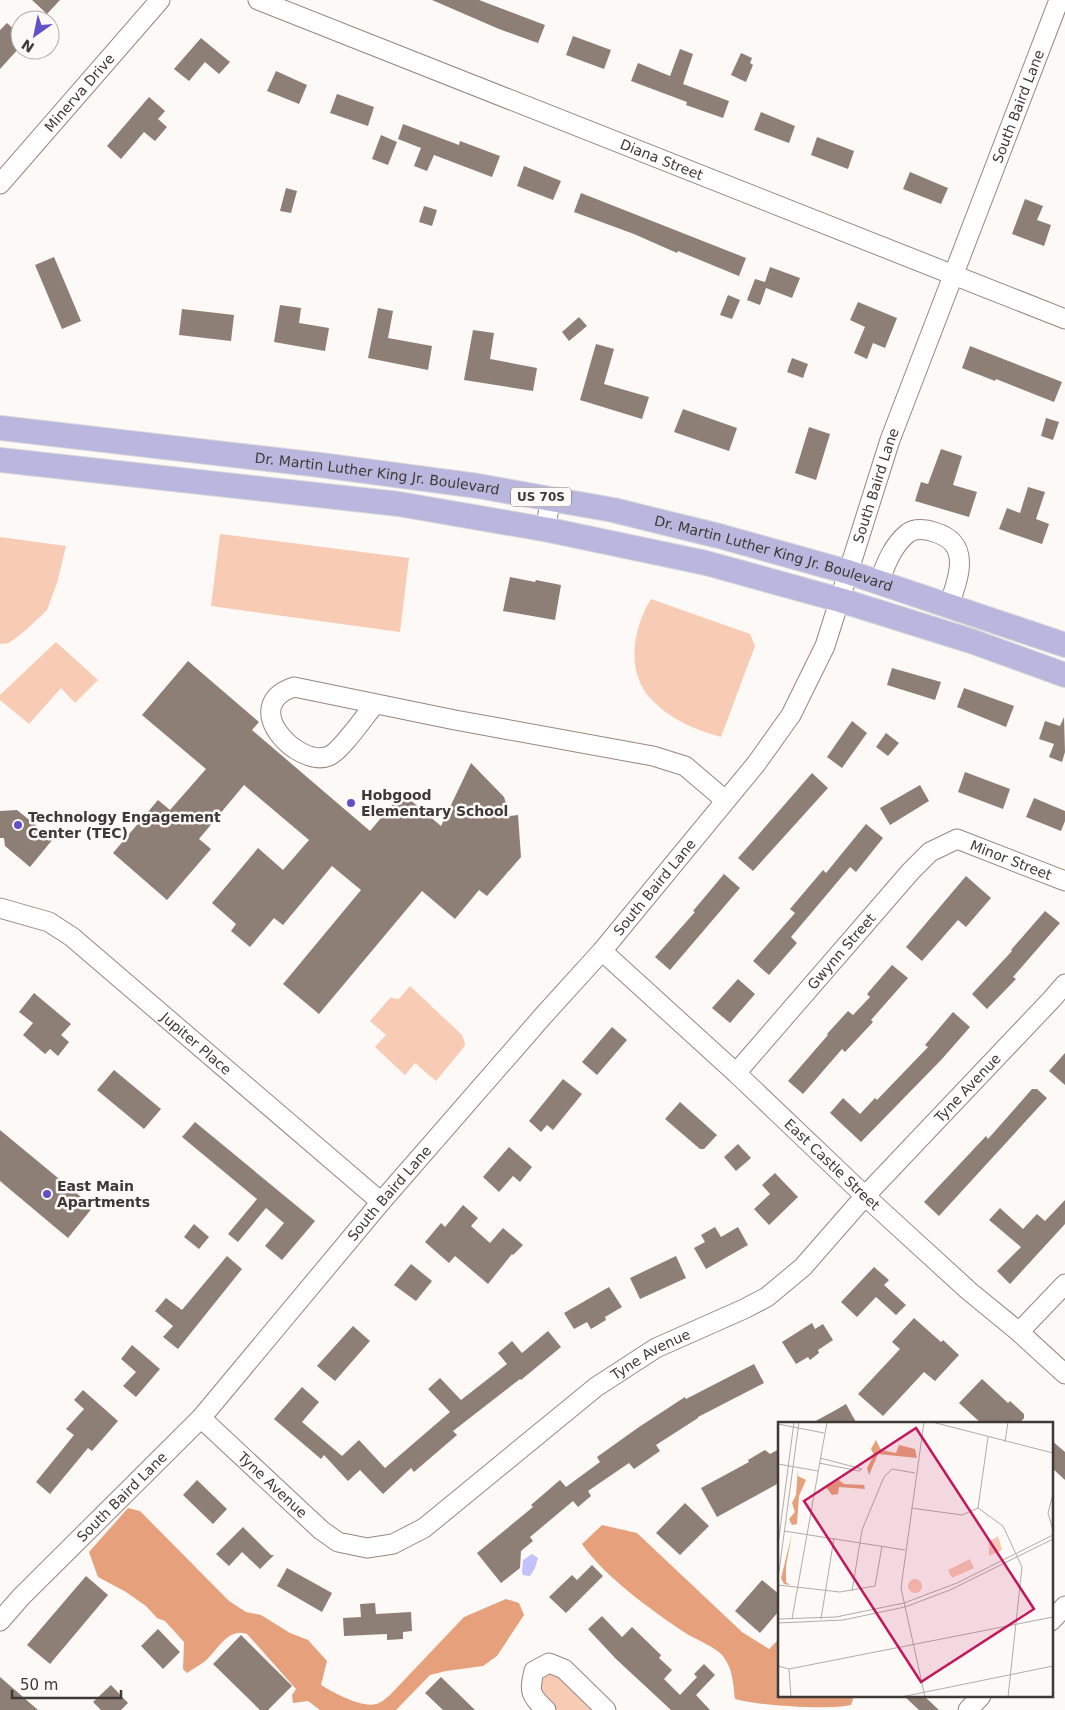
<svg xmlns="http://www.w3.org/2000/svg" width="1065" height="1710" viewBox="0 0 1065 1710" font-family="'DejaVu Sans',sans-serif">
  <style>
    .green { fill: #f8cbb4 }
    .forest { fill: #e6a17c }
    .water { fill: #c2c1f8 }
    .building { fill: #8d7e76 }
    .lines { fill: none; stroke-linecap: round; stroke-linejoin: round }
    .minor-casing { stroke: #97877f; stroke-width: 21 }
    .major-casing { stroke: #d9d7d7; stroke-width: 26 }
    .minor { stroke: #fff; stroke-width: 19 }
    .major { stroke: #b9b7de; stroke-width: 24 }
    .poi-dot { fill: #634fc8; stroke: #fdf9f7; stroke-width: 2 }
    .labels { text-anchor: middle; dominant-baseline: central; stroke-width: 5; stroke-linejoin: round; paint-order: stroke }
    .shield { fill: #fdf9f7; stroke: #78736f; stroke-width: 1 }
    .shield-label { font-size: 12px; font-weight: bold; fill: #3f3935 }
    .street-label { font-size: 14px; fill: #3f3935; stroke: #fdf9f7 }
    .poi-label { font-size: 14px; font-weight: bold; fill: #3f3935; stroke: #fdf9f7; text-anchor: start }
    .inset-road { fill: none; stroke: #b1aca9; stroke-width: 1 }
    .view { fill: #c2185b; fill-opacity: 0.15; stroke: #c2185b; stroke-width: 2.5 }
    .inset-edge { fill: none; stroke: #3f3935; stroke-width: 2.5 }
  </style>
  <rect width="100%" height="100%" fill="#fdf9f7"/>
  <g class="green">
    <polygon points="220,534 409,558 400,632 211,606"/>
    <polygon points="0,537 66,546 57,583 47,610 26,630 9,643 0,644"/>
    <path d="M651,599L750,634L755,646L721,737C696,730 673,721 654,702C651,698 646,695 644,690C627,662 635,625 651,599Z"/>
    <polygon points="56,642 98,680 75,703 61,688 29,724 0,700 0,695"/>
    <polygon points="410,986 462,1035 465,1043 464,1047 436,1081 415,1063 405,1075 375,1047 386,1035 370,1021 391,997 395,999 399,999"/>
    <polygon points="552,1672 564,1677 598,1710 556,1710 540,1694 539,1680"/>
  </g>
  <g class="forest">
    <path d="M128,1508L140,1511L229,1601L246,1612L261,1615L290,1633L308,1640L327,1661L321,1685C334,1693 365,1710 379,1703C382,1702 386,1698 389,1696L464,1617L506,1599L519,1603L524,1615L497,1656L483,1666L446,1671L430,1675L396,1710H320L308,1701L293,1703L292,1695L296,1689L247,1634C227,1627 217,1652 204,1662C199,1666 192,1669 187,1673L183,1669L184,1642L165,1621L157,1618L146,1606L126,1592L98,1577L89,1552Z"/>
    <path d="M602,1525L637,1533L742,1632L769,1649L779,1639V1696H854L851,1705C829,1710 761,1706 735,1699C733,1683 733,1669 723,1656C716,1647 694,1639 684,1632C651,1610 604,1576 582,1544Z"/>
  </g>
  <polygon class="water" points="532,1554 538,1558 535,1568 530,1576 523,1575 522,1572 523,1560"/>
  <g class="building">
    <polygon points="32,0 60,0 47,14"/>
    <polygon points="432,0 479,0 545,25 538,43 499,29"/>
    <polygon points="7,23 20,35 20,47 0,69 0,30"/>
    <polygon points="573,36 611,50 604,69 566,55"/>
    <polygon points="201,38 230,62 219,74 205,62 189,81 174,69"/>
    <polygon points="680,49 693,54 683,84 729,101 723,118 686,105 687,102 631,81 638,63 670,76"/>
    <polygon points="741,53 752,58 750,63 753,65 746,82 731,75"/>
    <polygon points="276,71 307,85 299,104 267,91"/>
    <polygon points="337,94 374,107 368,126 330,113"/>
    <polygon points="149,97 165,111 158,119 167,127 155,141 144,132 121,159 107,146"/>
    <polygon points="761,112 795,126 789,143 754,130"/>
    <polygon points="403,124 459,145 460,141 500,156 492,177 434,155 427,171 414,166 421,148 398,139"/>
    <polygon points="381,135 397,142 388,165 372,159"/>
    <polygon points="817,137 854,151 848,169 811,155"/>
    <polygon points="524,166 561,181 553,200 517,186"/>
    <polygon points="910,172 948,188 941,204 903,189"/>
    <polygon points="286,188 297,191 291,213 280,211"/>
    <polygon points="581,193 746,258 739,276 678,251 677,253 634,234 574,212"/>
    <polygon points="1025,199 1043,206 1037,220 1051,225 1044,246 1012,234"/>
    <polygon points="424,206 437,210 432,226 419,222"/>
    <polygon points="54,257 81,321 62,329 35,265"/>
    <polygon points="770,267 800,278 792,298 766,288 760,305 747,300 755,279 765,282"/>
    <polygon points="728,295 740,300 732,319 720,315"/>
    <polygon points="858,302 897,318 885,348 873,343 867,359 854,353 865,327 850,320"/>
    <polygon points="280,305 301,308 299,323 329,328 325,351 274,342"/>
    <polygon points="378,308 393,311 388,338 432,346 428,370 368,358"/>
    <polygon points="182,309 234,315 231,341 179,335"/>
    <polygon points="579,317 587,326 569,341 562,332"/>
    <polygon points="473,330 494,333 490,359 537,368 533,391 464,380"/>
    <polygon points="596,344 614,349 604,384 649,397 642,419 580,400"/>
    <polygon points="970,346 1062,382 1054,402 996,379 995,381 962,368"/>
    <polygon points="792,358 808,364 803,378 787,372"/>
    <polygon points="683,409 737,428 729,451 674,432"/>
    <polygon points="1046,418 1059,422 1053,440 1041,436"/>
    <polygon points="809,427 830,434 816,480 795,473"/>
    <polygon points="941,449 962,456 953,485 977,492 969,517 915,501 921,482 928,484"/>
    <polygon points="1028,487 1045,492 1036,519 1049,524 1042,544 999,529 1007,508 1020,513"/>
    <polygon points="510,577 535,582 536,580 561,585 555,620 503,611"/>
    <polygon points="188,661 259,722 252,730 370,831 402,793 441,826 471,763 504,797 510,816 518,815 521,857 487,896 479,890 455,919 422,891 319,1014 283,984 361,890 332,866 283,925 274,918 250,947 231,931 236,924 212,903 258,848 283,870 309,840 244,785 199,839 211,849 167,900 113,853 158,800 170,810 206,769 142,715"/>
    <polygon points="892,668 941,682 935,700 887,685"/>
    <polygon points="964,688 1014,706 1006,727 957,707"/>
    <polygon points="1064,717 1065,752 1062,762 1049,757 1054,744 1039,739 1045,721 1060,726"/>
    <polygon points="852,721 867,733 842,768 827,757"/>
    <polygon points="886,733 899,743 888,756 876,747"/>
    <polygon points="965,772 1010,789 1003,809 958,792"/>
    <polygon points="812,773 828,788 753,871 738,858"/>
    <polygon points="920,785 929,801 890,825 880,808"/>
    <polygon points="1034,798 1065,811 1065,821 1061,831 1026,817"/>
    <polygon points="17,810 53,839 30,867 5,846 4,838 0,838 0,811"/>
    <polygon points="866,824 883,838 856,872 850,867 791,937 797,943 769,975 753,961 795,913 790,909 823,870 826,873"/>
    <polygon points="724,874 740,888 670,970 655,957 695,912 693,911"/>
    <polygon points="966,876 991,898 966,927 958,920 922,961 906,947"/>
    <polygon points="1045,911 1060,923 1013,977 1016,979 987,1009 972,994 1012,951 1011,950"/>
    <polygon points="892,965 908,978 871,1020 873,1022 845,1052 842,1049 803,1094 788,1081 828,1035 827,1034 848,1011 853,1015 870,997 867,994"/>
    <polygon points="738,979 755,994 730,1023 712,1008"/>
    <polygon points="34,993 71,1024 61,1035 69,1042 58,1056 50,1049 45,1054 23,1035 33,1023 19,1012"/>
    <polygon points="953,1012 970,1027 942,1059 861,1142 830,1113 843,1098 860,1114 875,1098 877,1100 928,1047 925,1045"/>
    <polygon points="612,1027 627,1040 597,1075 582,1062"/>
    <polygon points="1065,1053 1065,1085 1049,1071"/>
    <polygon points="114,1070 161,1109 144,1129 97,1090"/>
    <polygon points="563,1079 582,1094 553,1130 547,1125 541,1132 529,1121"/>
    <polygon points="1032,1089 1037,1089 1047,1098 939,1216 924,1202 986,1136 988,1139"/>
    <polygon points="680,1102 717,1135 704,1149 700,1149 665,1119"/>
    <polygon points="195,1122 315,1221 282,1260 265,1246 284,1223 266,1208 238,1242 228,1234 257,1199 182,1137"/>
    <polygon points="0,1130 93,1207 68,1238 0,1181"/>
    <polygon points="738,1144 751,1158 736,1171 724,1157"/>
    <polygon points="509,1147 532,1167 520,1182 513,1176 499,1192 483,1177"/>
    <polygon points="775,1173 798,1197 769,1225 754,1209 770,1194 762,1185"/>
    <polygon points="1065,1200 1065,1224 1010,1284 997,1271 1021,1247 989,1220 1000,1208 1023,1229 1037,1214 1045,1221"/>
    <polygon points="463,1205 478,1218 471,1226 490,1243 503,1228 523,1245 513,1255 512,1254 488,1284 455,1256 449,1263 425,1242 441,1223 445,1227"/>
    <polygon points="194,1224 209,1237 199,1249 184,1237"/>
    <polygon points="715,1227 721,1237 738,1227 748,1245 706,1269 694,1248 705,1242 701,1235"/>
    <polygon points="227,1256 242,1269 178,1349 163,1337 173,1326 155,1311 166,1298 182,1310"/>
    <polygon points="676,1256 686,1278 640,1299 630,1278"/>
    <polygon points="411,1264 432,1281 416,1301 394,1285"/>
    <polygon points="874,1267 889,1280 884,1285 906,1305 896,1315 876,1297 857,1317 841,1302"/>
    <polygon points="609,1287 622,1307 605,1317 606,1320 591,1329 587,1322 574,1329 564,1313"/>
    <polygon points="914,1318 941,1342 943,1340 959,1355 935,1381 924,1372 883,1416 858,1394 900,1349 892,1342"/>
    <polygon points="812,1323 815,1329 823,1324 833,1340 818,1350 819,1353 810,1360 808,1357 796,1364 782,1342"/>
    <polygon points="353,1326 370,1341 335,1381 317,1366"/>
    <polygon points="548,1331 561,1347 521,1380 520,1379 453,1431 457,1435 414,1472 411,1468 383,1494 360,1470 348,1481 324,1455 321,1459 274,1419 302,1387 319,1402 302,1422 342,1456 359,1440 385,1468 450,1412 428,1389 440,1378 461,1400 507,1364 498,1353 512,1341 522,1353"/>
    <polygon points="132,1345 160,1369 136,1397 123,1386 136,1372 121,1359"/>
    <polygon points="754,1364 764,1383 698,1417 698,1418 656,1445 660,1451 634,1469 629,1463 588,1491 591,1496 578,1507 573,1501 530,1537 533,1541 521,1551 520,1568 501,1583 477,1553 533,1507 531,1505 560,1480 566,1487 600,1462 597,1457 639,1427 685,1397 686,1399"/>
    <polygon points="982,1379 1008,1403 1010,1401 1024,1414 1024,1418 1019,1424 982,1424 959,1403"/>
    <polygon points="83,1390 118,1421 92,1451 88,1448 50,1494 36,1482 74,1435 66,1429 84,1409 74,1400"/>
    <polygon points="846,1404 857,1424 810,1424 834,1411"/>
    <polygon points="1051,1440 1065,1452 1065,1480 1051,1467"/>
    <polygon points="779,1449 779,1483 717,1517 701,1488 749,1462 748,1460 765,1450 770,1454"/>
    <polygon points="197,1480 227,1509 213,1524 183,1495"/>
    <polygon points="685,1503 709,1526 680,1555 656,1533"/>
    <polygon points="243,1527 271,1555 274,1555 260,1569 242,1552 229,1566 216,1554"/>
    <polygon points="592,1565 603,1576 566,1613 549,1597 572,1575 577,1580"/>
    <polygon points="287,1568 332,1593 322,1612 277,1586"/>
    <polygon points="86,1576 108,1595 50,1664 27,1645"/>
    <polygon points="762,1580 779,1594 779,1611 760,1633 735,1611"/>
    <polygon points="375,1603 376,1614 411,1612 412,1631 403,1632 403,1639 387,1640 387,1634 344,1636 343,1618 361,1617 360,1604"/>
    <polygon points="602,1616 622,1637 632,1627 661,1655 659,1658 672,1670 664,1679 680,1695 697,1677 694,1674 704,1664 715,1675 696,1695 710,1710 671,1710 616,1659 588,1629"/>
    <polygon points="158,1629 180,1652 163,1669 141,1646"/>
    <polygon points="241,1635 292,1686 268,1710 260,1710 213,1664"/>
    <polygon points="0,1677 38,1710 0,1710"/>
    <polygon points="441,1677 475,1710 443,1710 425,1693"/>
    <polygon points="111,1685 128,1703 121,1710 101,1710 93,1702"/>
    <polygon points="904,1696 924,1696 939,1710 919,1710"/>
  </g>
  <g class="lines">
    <g class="minor-casing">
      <g id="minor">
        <path id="s1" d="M258,0L1065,319"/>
        <path id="s2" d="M0,184L160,0"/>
        <polyline points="545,529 551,499"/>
        <path d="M879,582C886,564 892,546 908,533C915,528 926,529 934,532C972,543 959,577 949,605"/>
        <path d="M375,704C365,716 341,751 329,756C299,769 237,706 294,687L455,720L653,756L685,766L725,800"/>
        <path id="s3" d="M0,908L49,922L72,937L381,1202"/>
        <path id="s4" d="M602,951L736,1073L865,1196L969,1291L1019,1332L1065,1374"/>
        <path id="s5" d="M736,1073L911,871L930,852L957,839L1065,881"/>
        <polyline points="1019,1332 1065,1284"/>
        <path id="s6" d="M201,1418L321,1530L338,1542L367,1548L393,1544L424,1528L596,1387L656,1348L744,1309L767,1297L803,1267L865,1196L1052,999L1065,984"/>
        <path id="s7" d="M0,1621L21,1597L201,1418L381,1202L543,1016L602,951L756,764L791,715L825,646L890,440L1059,0"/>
        <polyline points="1051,1621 1065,1606"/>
        <path d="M546,1710C530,1695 529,1692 534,1671L549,1663L564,1669L606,1710"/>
        <polyline points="968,1710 981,1696"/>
      </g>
    </g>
    <g class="major-casing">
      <g id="major">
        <path id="s8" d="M0,428L320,465L478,486L613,510L719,536L848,572L1065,645"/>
        <polyline points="0,460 399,504 549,530 706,563 840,600 971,641 1065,675"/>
      </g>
    </g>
    <use href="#minor" class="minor"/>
    <use href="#major" class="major"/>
  </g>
  <g class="poi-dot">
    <circle cx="351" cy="803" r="5"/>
    <circle cx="18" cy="825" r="5"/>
    <circle cx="47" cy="1194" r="5"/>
  </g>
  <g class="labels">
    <rect class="shield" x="511" y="487.5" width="60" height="19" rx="4"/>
    <g class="shield-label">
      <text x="541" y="497">US 70S</text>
    </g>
    <g class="street-label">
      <text stroke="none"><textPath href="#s2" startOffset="121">Minerva Drive</textPath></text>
      <text stroke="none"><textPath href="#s7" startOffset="1854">South Baird Lane</textPath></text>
      <text stroke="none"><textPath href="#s1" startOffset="434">Diana Street</textPath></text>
      <text stroke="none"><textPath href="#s8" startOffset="380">Dr. Martin Luther King Jr. Boulevard</textPath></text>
      <text stroke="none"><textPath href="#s7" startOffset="1449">South Baird Lane</textPath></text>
      <text stroke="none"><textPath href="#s8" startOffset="785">Dr. Martin Luther King Jr. Boulevard</textPath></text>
      <text stroke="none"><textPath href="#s5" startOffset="382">Minor Street</textPath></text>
      <text stroke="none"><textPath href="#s7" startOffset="984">South Baird Lane</textPath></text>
      <text stroke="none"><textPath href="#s5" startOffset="161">Gwynn Street</textPath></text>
      <text stroke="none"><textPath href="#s3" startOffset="242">Jupiter Place</textPath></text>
      <text stroke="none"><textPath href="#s6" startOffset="982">Tyne Avenue</textPath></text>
      <text stroke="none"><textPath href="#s4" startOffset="314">East Castle Street</textPath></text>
      <text stroke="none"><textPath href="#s7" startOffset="579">South Baird Lane</textPath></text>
      <text stroke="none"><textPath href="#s6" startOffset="562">Tyne Avenue</textPath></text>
      <text stroke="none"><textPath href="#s6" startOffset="98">Tyne Avenue</textPath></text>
      <text stroke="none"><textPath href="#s7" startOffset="174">South Baird Lane</textPath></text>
    </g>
    <g class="poi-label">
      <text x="361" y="795">Hobgood<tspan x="361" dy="16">Elementary School</tspan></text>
      <text x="28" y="817">Technology Engagement<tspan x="28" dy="16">Center (TEC)</tspan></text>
      <text x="57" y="1186">East Main<tspan x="57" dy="16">Apartments</tspan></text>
    </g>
  </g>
  <g transform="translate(778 1422)">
    <rect width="275" height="275" fill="#fdf9f7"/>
    <path d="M220,114L224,128L211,134V120ZM192,137L196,146L174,156L170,148ZM130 164a7 7 0 1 1 14 0a7 7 0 1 1-14 0Z" fill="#f8cbb4"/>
    <path d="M98,18L103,28L118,31L121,23L137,27L139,36L100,32L91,53L89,46L96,33L93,27ZM20,47V54L28,58L21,74L19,102L14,103L11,97L17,90L14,81L18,73ZM61,58L66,62L86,63L87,67L61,65L60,72L54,73L48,65ZM14,112L8,144V160L12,163L6,162L3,156Z" fill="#e6a17c"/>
    <path class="inset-road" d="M146,0L123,166L147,275M154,0L275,31M0,2L46,11M227,20L230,0M41,41L81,49L84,47L42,36M0,42L40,49M275,72L270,91L275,108M133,86L184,93L200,86L210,15M200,86L225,104L244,145L230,275M6,109L127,128M0,123L16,0M0,157L21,0M0,163L62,170L97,164L104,124M74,169L84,108L106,55L114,47L137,51M0,197L58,195L126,181L179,161L275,113M14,197L49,0M43,197L56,116M0,201L65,198L127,185L172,168L275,117M0,244L11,247L275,195M11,247L13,275M123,275L275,244"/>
    <path class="view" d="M138,6L256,187L143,260L26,79Z"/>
    <rect width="275" height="275" class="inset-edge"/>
  </g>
  <g transform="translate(35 35) rotate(213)"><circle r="24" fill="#fdf9f7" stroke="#b1aca9"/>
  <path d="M0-4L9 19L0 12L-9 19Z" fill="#634fc8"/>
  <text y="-8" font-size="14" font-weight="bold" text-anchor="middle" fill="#3f3935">N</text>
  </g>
  <path d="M12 1690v8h109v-8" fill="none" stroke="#3f3935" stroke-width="2.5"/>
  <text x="20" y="1690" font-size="15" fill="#3f3935" stroke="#fdf9f7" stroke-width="4" paint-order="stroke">50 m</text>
</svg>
